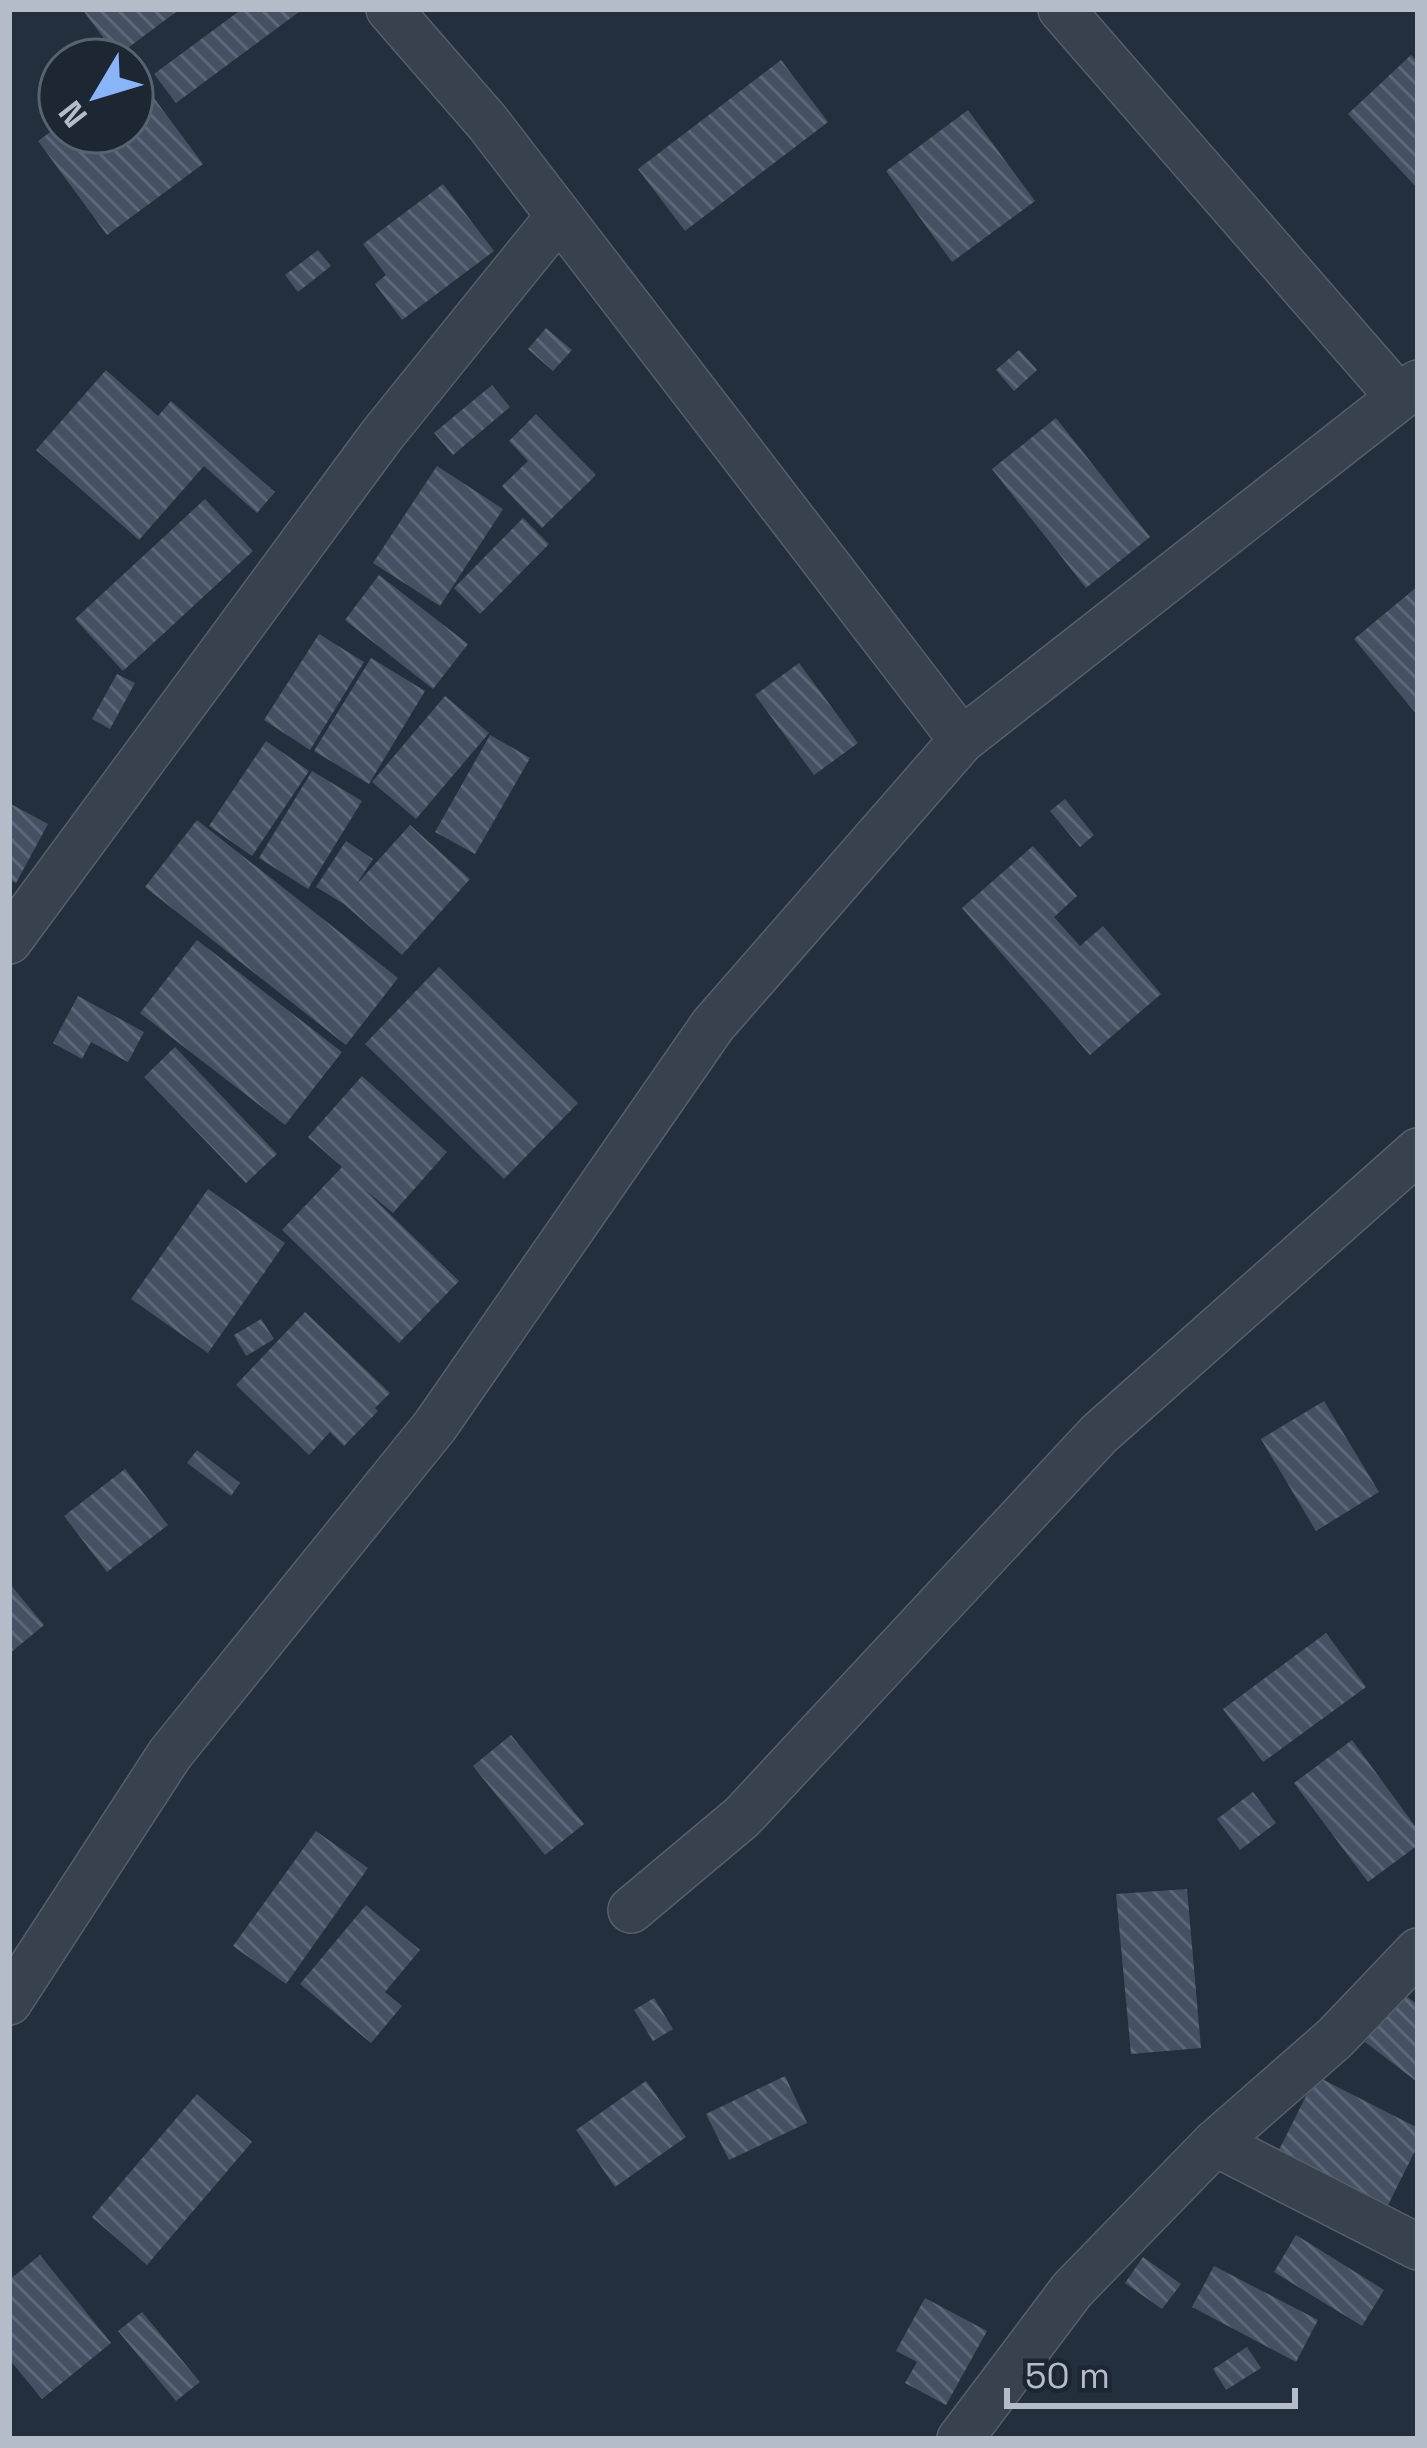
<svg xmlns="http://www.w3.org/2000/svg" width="1427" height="2448" viewBox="0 0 1427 2448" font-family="'Space Grotesk',sans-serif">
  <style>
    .building { fill: url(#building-back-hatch) }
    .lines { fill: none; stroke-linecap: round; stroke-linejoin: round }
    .minor-casing { stroke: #565f6c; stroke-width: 48 }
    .minor { stroke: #38414e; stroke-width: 45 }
  </style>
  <defs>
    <pattern id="building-back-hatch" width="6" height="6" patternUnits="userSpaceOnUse" patternTransform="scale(3)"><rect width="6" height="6" fill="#455162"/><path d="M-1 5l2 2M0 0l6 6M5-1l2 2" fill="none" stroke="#5d6877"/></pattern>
  </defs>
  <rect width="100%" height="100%" fill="#242f3e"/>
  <g class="building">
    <polygon points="82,9 180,9 117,56"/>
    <polygon points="242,9 303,9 176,103 154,74"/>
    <polygon points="1411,55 1418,62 1418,189 1348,114"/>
    <polygon points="781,60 828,122 685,231 638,169"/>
    <polygon points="142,82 203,164 107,235 38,141 60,125 60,132 132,132 132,90"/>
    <polygon points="968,110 1035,201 952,262 886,171"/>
    <polygon points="443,184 494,251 402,320 375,284 386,275 363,244"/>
    <polygon points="318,250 331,266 298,292 285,275"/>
    <polygon points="546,328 572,350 553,371 528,349"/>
    <polygon points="1019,350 1037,370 1014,391 996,370"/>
    <polygon points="106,370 158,416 171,401 275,492 257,513 204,466 139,540 36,450"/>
    <polygon points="492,385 510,407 453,455 434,433"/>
    <polygon points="536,414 596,475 542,528 502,486 528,461 509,441"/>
    <polygon points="1056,418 1150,537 1086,588 992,469"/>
    <polygon points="437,466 503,509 440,606 373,563"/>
    <polygon points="205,499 253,551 123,671 75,619"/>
    <polygon points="523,518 549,544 480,614 454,588"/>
    <polygon points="379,575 468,644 433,689 345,620"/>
    <polygon points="1418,586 1418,716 1354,639"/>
    <polygon points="319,634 364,662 310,750 264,720"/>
    <polygon points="371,658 425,691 369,784 314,751"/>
    <polygon points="799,663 858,743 814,775 755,695"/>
    <polygon points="117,674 135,683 110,729 92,719"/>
    <polygon points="445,696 489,733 416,819 372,782"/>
    <polygon points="490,735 530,758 475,854 435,832"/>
    <polygon points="266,741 309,771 252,856 209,826"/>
    <polygon points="312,771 362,801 308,889 259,858"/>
    <polygon points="1065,799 1094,835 1080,847 1050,811"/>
    <polygon points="9,803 48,824 16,883 9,880"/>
    <polygon points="197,820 398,978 346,1045 145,887"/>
    <polygon points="410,825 470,879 402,955 344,904 316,887 346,841 373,859 356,885"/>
    <polygon points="1033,846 1077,896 1054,917 1080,946 1103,926 1161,994 1090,1055 962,908"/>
    <polygon points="197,940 342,1052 285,1125 140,1013"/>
    <polygon points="439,967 578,1103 504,1179 365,1044"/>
    <polygon points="78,996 144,1032 128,1062 91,1042 82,1059 53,1043"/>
    <polygon points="175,1047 277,1154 246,1183 144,1077"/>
    <polygon points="362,1076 447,1152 393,1213 364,1189 459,1281 399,1343 282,1230 342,1167 308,1137"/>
    <polygon points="208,1189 285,1243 208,1353 131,1299"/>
    <polygon points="305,1312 390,1393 375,1408 378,1411 344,1446 330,1432 309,1455 236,1385"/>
    <polygon points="261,1319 274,1339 246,1356 234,1335"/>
    <polygon points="1324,1401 1379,1492 1316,1531 1261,1439"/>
    <polygon points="197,1450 240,1483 231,1496 187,1463"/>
    <polygon points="125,1469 168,1525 107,1572 64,1516"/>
    <polygon points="9,1583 44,1625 9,1654"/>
    <polygon points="1326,1633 1366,1687 1263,1762 1223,1709"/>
    <polygon points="511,1735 584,1824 545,1855 473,1766"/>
    <polygon points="1352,1740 1418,1830 1418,1845 1368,1882 1294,1783"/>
    <polygon points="1253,1792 1276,1823 1240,1850 1217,1819"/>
    <polygon points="316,1831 368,1868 286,1984 233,1946"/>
    <polygon points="1187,1889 1201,2048 1131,2054 1116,1894"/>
    <polygon points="366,1905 420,1950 385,1992 402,2006 371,2043 300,1984"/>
    <polygon points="1402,1993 1418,2005 1416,2081 1365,2042"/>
    <polygon points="654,1998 673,2029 653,2041 634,2010"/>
    <polygon points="785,2076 807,2123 729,2160 706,2114"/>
    <polygon points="1316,2076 1418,2128 1418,2145 1383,2215 1274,2160"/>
    <polygon points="646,2081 686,2137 615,2187 576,2130"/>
    <polygon points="197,2094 252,2142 147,2265 92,2217"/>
    <polygon points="1296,2235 1384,2290 1362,2326 1274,2272"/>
    <polygon points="40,2255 111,2343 42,2399 9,2359 9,2280"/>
    <polygon points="1143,2257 1181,2284 1162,2309 1125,2283"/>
    <polygon points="1214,2266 1318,2320 1296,2362 1192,2307"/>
    <polygon points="925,2298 987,2331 946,2405 905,2383 917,2362 896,2351"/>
    <polygon points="142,2312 200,2382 176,2401 118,2331"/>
    <polygon points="1247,2347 1261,2368 1226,2390 1213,2369"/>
  </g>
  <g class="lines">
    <g class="minor-casing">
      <g id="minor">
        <polyline points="389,9 488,123 962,740"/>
        <polyline points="1061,9 1398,396"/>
        <polyline points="9,941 382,435 559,216"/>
        <polyline points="631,1910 742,1817 1099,1434 1418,1151"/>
        <polyline points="9,2002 170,1754 435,1426 713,1025 962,740 1418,383"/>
        <polyline points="1215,2143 1418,2247"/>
        <polyline points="960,2439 1072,2290 1215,2143 1335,2038 1418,1951"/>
      </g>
    </g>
    <use href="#minor" class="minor"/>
  </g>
  <rect width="1427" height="2448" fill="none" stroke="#b4bcc9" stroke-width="24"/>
  <g transform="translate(96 96) rotate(232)"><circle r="57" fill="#1d2633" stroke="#59626f" stroke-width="3"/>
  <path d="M0-9L21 45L0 30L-21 45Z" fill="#8ab4f8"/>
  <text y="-18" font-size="33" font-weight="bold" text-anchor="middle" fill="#b4bcc9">N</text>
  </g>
  <path d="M1007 2388v18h288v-18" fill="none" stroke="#b4bcc9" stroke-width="6"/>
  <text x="1025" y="2388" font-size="36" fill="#b4bcc9" stroke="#1d2633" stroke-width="9" paint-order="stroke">50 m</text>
</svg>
